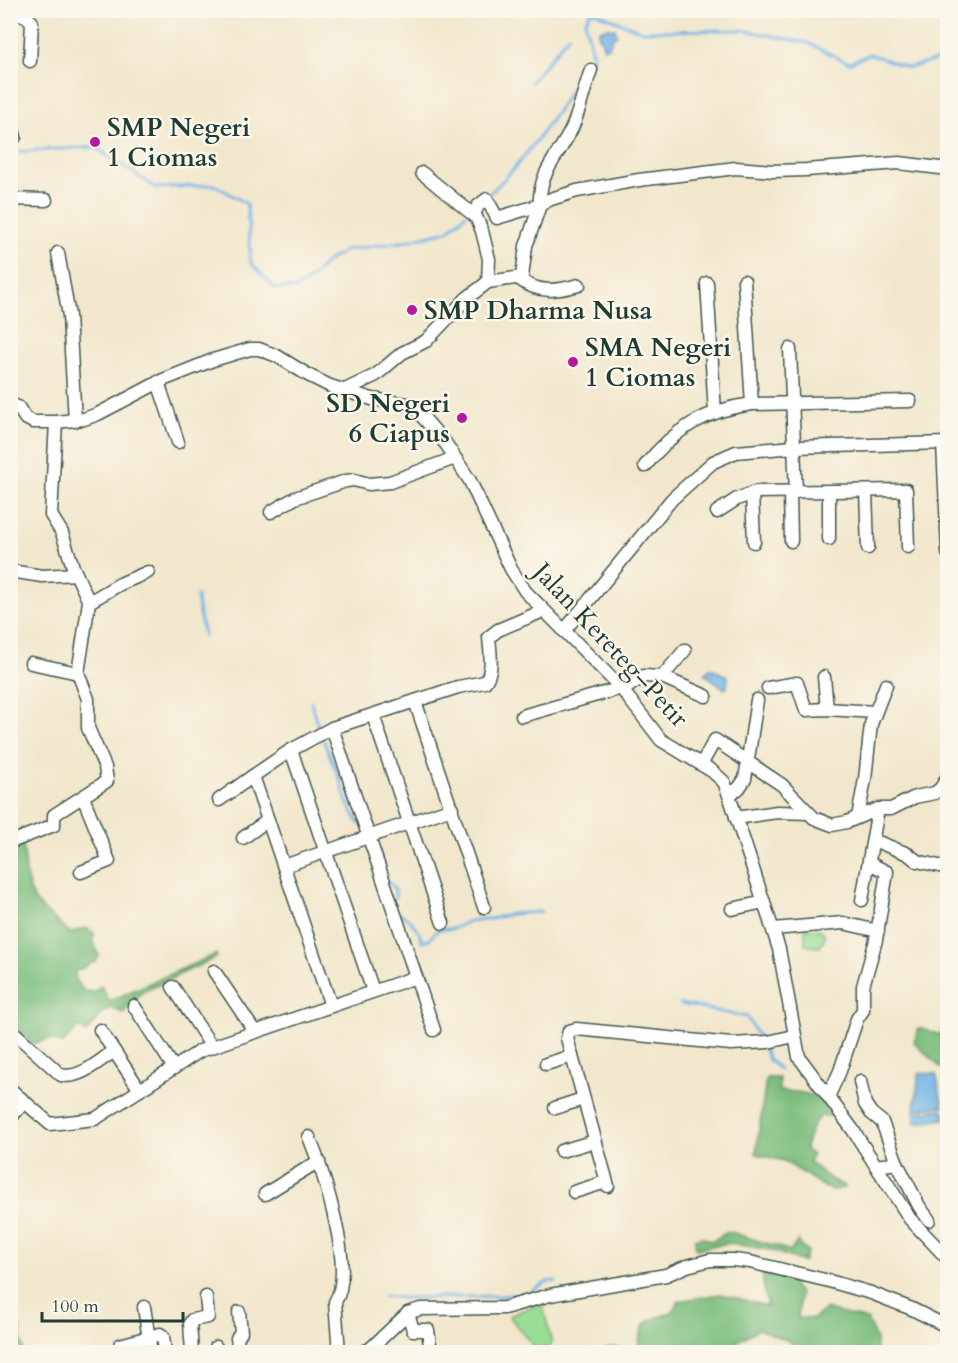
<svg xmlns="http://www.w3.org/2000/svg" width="958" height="1363" viewBox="0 0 958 1363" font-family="Cardo,serif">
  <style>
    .green { fill: #9ade95; stroke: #5c8e64; stroke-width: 1.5 }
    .forest { fill: #7bbd7e; stroke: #4d7d59; stroke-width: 1.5 }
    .water { fill: #71b4e6; stroke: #48788d; stroke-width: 1.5 }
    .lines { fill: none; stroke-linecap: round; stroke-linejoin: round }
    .stream { stroke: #71b4e6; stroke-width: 3 }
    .minor-casing { stroke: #3f564b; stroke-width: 15 }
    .minor { stroke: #fff; stroke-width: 12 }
    .poi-dot { fill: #b5179e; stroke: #fbf7ec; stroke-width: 2 }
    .labels { text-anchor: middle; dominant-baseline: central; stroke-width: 5; stroke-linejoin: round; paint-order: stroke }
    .poi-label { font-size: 26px; font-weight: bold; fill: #1f3d34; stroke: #fbf7ec; text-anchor: start }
    .street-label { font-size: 26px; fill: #1f3d34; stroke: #fbf7ec }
  </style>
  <rect width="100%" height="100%" fill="#fbf7ec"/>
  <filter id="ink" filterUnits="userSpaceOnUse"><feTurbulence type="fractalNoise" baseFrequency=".0167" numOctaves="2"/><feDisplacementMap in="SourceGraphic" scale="12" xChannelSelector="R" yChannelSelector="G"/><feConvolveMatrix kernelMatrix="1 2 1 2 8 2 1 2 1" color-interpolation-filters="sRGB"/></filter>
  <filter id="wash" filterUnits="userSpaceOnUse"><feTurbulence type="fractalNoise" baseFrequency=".008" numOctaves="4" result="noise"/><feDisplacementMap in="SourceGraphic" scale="24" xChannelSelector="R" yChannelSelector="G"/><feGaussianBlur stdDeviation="1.35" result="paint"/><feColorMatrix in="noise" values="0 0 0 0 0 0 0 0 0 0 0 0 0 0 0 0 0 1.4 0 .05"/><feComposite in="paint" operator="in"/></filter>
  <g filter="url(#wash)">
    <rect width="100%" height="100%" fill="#f2e7cc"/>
    <g class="green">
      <polygon points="805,928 821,930 825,935 823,943 821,943 820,947 808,946 805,944"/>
      <polygon points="542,1302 552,1344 548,1349 542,1347 536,1349 509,1316"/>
    </g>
    <g class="forest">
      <path d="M21,835C27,855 23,882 35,900C39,907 63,926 70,933L86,928L94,933L93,941L99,956L96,961L75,972L76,981L84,991L94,992L101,986L109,1001L216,954L217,957L141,993L123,1013L111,1008L102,1013L86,1033L79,1027L62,1044L51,1039L32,1044L22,1032L11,1044V839Z"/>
      <polygon points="947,1014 947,1065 942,1069 914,1042 919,1028 941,1035"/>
      <path d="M766,1078H779V1091C807,1093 815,1090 832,1116H821L814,1123L805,1147L806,1151L813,1155L809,1162L836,1183L843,1185L845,1188L831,1190L826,1188L784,1161L756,1154Z"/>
      <polygon points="727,1231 791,1251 798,1240 801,1247 808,1251 803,1262 770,1250 729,1243 696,1249 695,1239 702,1237 712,1241 723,1235"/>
      <path d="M726,1254L798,1277L796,1282L792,1286L800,1293L798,1318L813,1319L825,1309L867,1320L876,1339V1352H801L789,1341L758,1329L720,1352H595C601,1351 610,1346 616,1347C624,1349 628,1352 637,1351C644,1318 641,1324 672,1312L679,1301L720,1294L767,1306L768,1303L765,1298L762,1272Z"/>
      <polygon points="17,1327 21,1328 20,1334 24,1352 11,1352 11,1328"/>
    </g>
    <g class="water">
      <polygon points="606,28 615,29 617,35 613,37 609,47 604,48 598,33 600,30"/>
      <polygon points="710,668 728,676 727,687 725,689 705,674"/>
      <polygon points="919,1073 936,1074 943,1106 914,1110"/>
      <polygon points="943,1109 945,1119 916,1123 914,1113"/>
    </g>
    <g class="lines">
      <g class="stream">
        <polyline points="531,82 569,35"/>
        <polyline points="10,152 95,147 156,188 215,185 247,204 251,263 275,288 295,289 309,280 329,260 346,250 402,242 448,231 466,214"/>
        <path d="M487,196C530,157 561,105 593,57L585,21L592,11L642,31L743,30L808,43L849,63L870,54L908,68L948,57"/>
        <path d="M197,596C196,609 202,622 204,636"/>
        <polyline points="311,702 319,731"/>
        <polyline points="322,737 341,782 347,802 359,824"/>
        <polyline points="390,883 395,890 395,898"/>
        <path d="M400,913C411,921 419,928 422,942L430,939L435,932L441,929H453L467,922L482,919H491L511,914L541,912"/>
        <polyline points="680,1004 747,1017 760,1040"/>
        <polyline points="762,1046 769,1060 779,1069"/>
        <polyline points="383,1296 405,1298 502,1296 528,1293 547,1282 556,1281"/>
      </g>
    </g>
  </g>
  <g filter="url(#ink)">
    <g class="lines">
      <g class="minor-casing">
        <g id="minor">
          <polyline points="10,12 26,16 32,22 30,61"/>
          <polyline points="10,118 15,137 10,142"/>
          <polyline points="422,173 476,217 482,231 489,259 488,282"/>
          <polyline points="10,199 46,200"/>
          <path d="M474,214L478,206L487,199L497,218L540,205C538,172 559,156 572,128C580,110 584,89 591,70"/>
          <polyline points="58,253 69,316 75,421"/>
          <path d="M519,279C539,294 557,291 579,285"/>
          <polyline points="744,281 752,404"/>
          <polyline points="707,283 715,413"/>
          <polyline points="790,349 796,492"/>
          <polyline points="158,382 178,442"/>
          <polyline points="345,390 376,375 402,353 426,341 467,298 488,282 522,277 526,246 540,205 551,199 577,191 639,180 736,168 773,171 806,170 899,163 948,169"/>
          <polyline points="10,404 18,407 25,418 33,422 56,422 84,419 98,414 163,380 213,360 250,349 259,349 277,356 308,375 330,386 372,399 407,404 415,408 446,444 470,481 511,569 525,591 620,687 661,740 712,771 724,782 729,795 779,949 799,1057 853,1130 910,1219 948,1259"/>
          <polyline points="56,422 51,515 62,533 73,567 89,602"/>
          <polyline points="943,443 948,553"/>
          <path d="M645,466C674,429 706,410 752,404L910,401"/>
          <polyline points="866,491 868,548"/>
          <polyline points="790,492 791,541"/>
          <polyline points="752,493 754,542"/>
          <polyline points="271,512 295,498 346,481 354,480 369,484 390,482 455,458"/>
          <polyline points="717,512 737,499 756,492 906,490 908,547"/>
          <polyline points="829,539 829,492"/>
          <polyline points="10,571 42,576 76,574"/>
          <polyline points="564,631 672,499 713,462 736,452 794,447 948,443"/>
          <polyline points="31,663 78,673 89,602 120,584 148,572"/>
          <polyline points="662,677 685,650"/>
          <polyline points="824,677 827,709"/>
          <polyline points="768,688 797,683 806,710 827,709 875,712"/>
          <polyline points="415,701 484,907"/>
          <polyline points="373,715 443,923"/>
          <polyline points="522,716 629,686 644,676 662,677 706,696"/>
          <polyline points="332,728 434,1030"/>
          <polyline points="291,750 373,991"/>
          <polyline points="702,763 715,740 782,785 814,818 832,825 847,822 878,809 891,809 915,797 935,793 941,788 948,776"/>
          <polyline points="729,795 739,788 745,779 757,700"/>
          <polyline points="219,800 253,776"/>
          <polyline points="858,817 865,779 871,724 886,685"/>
          <polyline points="736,818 777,812 808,813"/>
          <polyline points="243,838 268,820"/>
          <polyline points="10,840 16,840 54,825 54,815 107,781 105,767 88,728 88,699 78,673"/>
          <polyline points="873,840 908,854 917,861 948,868"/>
          <polyline points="284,866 452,808"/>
          <polyline points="81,872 109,861 83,797"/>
          <polyline points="862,900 878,809"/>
          <polyline points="732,909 764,902"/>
          <polyline points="773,929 843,923 878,931"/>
          <polyline points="214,971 255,1032"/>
          <polyline points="173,987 212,1047"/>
          <polyline points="134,1006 174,1068"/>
          <path d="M331,1006L253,776L291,750L332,728L458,687L485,682C494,670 490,651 489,637L498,630L543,611"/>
          <path d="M10,1029L61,1075C79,1080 99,1061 114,1051"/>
          <polyline points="100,1030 140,1090"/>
          <polyline points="546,1064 572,1056"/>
          <polyline points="860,1081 865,1104 871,1113 882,1122 897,1163"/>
          <polyline points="10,1089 50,1124 95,1119 200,1051 416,977"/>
          <polyline points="829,1095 840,1071 857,1019 863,1010 863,986 876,940 887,872 869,863"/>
          <polyline points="555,1108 583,1099"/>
          <polyline points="10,1118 25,1102"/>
          <path d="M309,1137C323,1171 356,1270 335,1302L339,1352"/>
          <polyline points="561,1151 595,1141"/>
          <polyline points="876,1166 897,1163 919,1206 929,1220"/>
          <polyline points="608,1186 567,1038 569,1031 576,1029 731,1044 768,1042 794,1036"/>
          <polyline points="574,1192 606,1182"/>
          <polyline points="265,1194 319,1161"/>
          <polyline points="144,1307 151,1352"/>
          <polyline points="408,1313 413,1330 428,1330 431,1352"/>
          <polyline points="216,1347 217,1352"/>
          <polyline points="120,1352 120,1345 160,1334 163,1336 165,1352"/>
          <polyline points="192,1352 190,1323 192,1320 208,1317 206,1297"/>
          <polyline points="239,1352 237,1338 241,1332 239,1312"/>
          <polyline points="363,1352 370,1349 408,1313 420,1309 504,1308 550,1295 666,1275 687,1266 710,1260 733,1260 750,1262 829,1281 871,1293 912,1309 948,1327"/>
        </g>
      </g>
      <use href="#minor" class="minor"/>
    </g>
  </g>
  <g class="poi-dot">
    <circle cx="95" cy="142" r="6"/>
    <circle cx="412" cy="310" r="6"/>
    <circle cx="573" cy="362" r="6"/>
    <circle cx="462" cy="418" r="6"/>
  </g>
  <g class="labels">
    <g class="poi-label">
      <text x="107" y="127">SMP Negeri<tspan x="107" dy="30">1 Ciomas</tspan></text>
      <text x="424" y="310">SMP Dharma Nusa</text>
      <text x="585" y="347">SMA Negeri<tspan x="585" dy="30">1 Ciomas</tspan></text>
      <text x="450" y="403" text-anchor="end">SD Negeri<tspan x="450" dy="30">6 Ciapus</tspan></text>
    </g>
    <g class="street-label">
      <text transform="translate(611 645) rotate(47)">Jalan Kereteg–Petir</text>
    </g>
  </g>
  <rect width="958" height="1363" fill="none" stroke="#fbf7ec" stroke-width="36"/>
  <path d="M42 1312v9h141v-9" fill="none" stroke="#1f3d34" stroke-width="3"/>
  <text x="51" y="1312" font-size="18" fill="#1f3d34" stroke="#fbf7ec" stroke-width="4.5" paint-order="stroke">100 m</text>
</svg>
